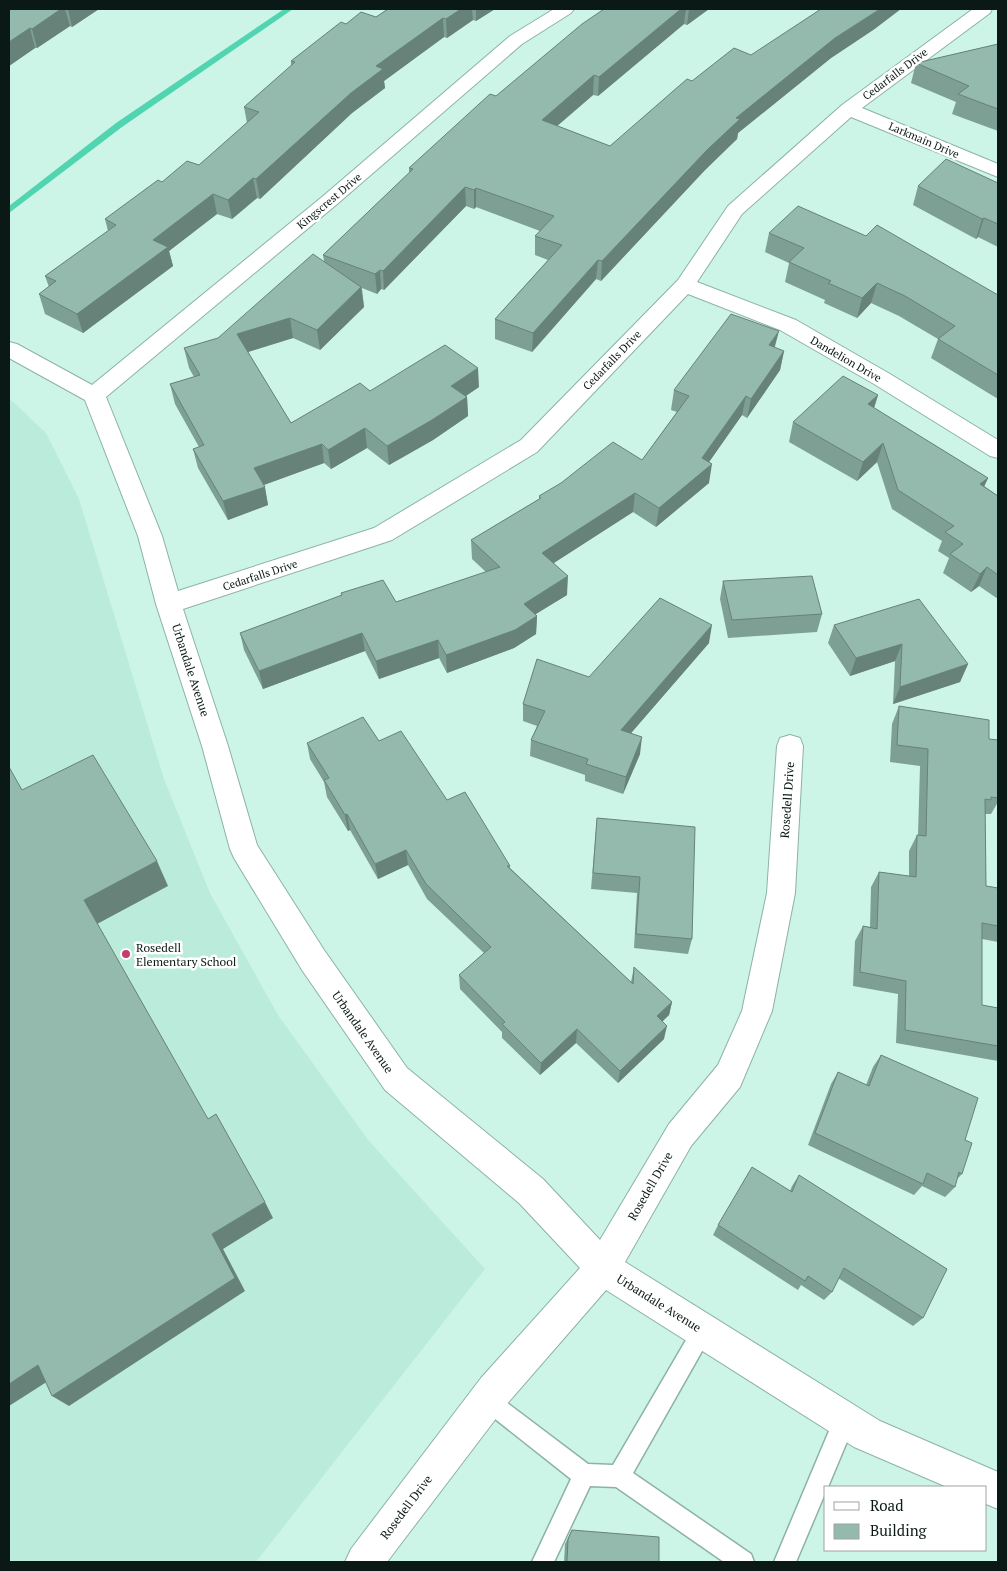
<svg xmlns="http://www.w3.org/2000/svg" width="1007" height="1571" viewBox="0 0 1007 1571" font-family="'PT Serif',serif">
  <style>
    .built { fill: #bbecdb }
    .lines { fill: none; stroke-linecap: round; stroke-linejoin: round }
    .stream { fill: #51d4b0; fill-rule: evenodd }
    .lane-casing { stroke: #8cb2a5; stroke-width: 3 }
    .street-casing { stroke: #8cb2a5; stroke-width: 2 }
    .lane { fill: #fff; fill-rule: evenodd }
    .street { fill: #fff; fill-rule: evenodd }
    .wall { fill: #7ea094 }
    .shaded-wall { fill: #678278 }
    .building { fill: #93baac; stroke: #678278 }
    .poi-dot { fill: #c63b70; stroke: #fff; stroke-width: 2 }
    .labels { text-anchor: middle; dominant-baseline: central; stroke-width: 5; stroke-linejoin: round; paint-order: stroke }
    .far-street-label { font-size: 11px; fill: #0a1915; stroke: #fff }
    .street-label { font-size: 12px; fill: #0a1915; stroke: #fff }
    .poi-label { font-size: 12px; fill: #0a1915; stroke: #fff; text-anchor: start }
  </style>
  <rect width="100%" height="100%" fill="#cdf5e7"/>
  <polygon class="built" points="9,398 46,433 79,499 164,779 210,893 278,1015 369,1141 485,1269 256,1562 9,1562"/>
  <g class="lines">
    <polygon class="stream" points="284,9 293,9 122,127 9,213 9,206 116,123"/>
    <g class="lane-casing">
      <g id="lane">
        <polygon points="703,1320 710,1323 713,1330 710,1337 633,1473 751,1554 754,1562 724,1562 616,1487 590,1486 554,1562 532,1562 571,1479 480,1407 476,1400 480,1393 487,1389 494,1393 588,1464 613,1465 696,1323"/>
        <polygon points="845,1409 853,1412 856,1420 828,1487 826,1487 826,1491 796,1562 774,1562 837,1412"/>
      </g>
    </g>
    <g class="street-casing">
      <polygon id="street" points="554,9 574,9 571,13 522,44 336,205 106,397 162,536 178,591 374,528 521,440 678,280 728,206 842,105 973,9 992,9 990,13 862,108 998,164 998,177 851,117 742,214 697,282 796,320 890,374 998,440 998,458 990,456 874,384 780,330 688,294 537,452 392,540 183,609 228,746 257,845 324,950 407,1068 543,1179 600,1240 669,1124 718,1065 742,1011 767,893 777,746 780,738 790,735 800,738 803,746 795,893 772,1011 740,1087 691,1146 625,1262 880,1421 998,1472 998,1509 986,1504 986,1487 947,1487 854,1447 606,1290 507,1404 387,1562 345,1562 351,1549 481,1378 580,1268 519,1203 385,1090 302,970 234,858 230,849 202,746 156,604 138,536 85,400 9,358 9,342 17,344 92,385 322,197 510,36"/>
    </g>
    <use href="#lane" class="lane"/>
    <use href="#street" class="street"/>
  </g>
  <g class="wall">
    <polygon points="9,9 99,9 72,27 70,26 37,48 35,48 9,66"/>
    <polygon points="388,9 495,9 476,21 473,20 447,38 444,37 384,81 385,88 352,113 260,199 257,198 232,219 217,214 169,251 173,266 83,333 45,314 39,294 49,287 45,276 108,231 105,219 162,182 199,165 247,123 244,107 291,66 291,61 346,24 376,17"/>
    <polygon points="604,9 709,9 687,25 684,24 598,96 593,95 557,126 610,146 692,81 751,55 876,28 831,58 738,133 737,139 705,170 601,281 596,279 532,352 495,339 495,319 548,260 535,255 535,236 540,231 476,207 474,209 466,206 384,290 381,289 377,294 362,288 364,307 320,350 293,338 248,352 291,423 370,391 479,387 466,396 467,397 468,416 433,440 389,465 367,448 331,469 324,463 264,485 268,505 228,520 198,468 193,449 199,447 175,404 170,384 194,377 189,368 184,348 218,338 324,261 323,255 409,173 409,168"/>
    <polygon points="998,44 998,131 952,114 956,102 911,83 916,63"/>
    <polygon points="998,183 998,247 978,237 976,239 913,205 918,186"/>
    <polygon points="769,233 998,295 998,399 931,358 938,339 899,316 871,303 857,318 824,303 825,300 785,282 789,263 765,252"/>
    <polygon points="775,348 784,351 780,370 747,418 742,415 709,462 709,483 656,527 633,512 554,563 567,595 535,614 537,616 536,634 514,648 447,673 439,658 379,679 365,651 263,689 244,650 240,633 341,596 341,593 396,602 486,572 472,559 471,540 539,499 539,496 642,460 677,412 671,410 674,390"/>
    <polygon points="878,395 874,408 988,478 984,486 998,496 998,599 979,586 971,592 943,573 949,558 938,551 942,541 892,509 877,462 857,481 789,442 793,422"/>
    <polygon points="723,581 822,614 817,632 728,638 720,599"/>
    <polygon points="834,625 968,664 960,682 893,704 895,661 850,676 828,643"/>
    <polygon points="709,643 631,733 640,754 623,794 585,781 585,775 530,756 531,740 537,726 523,721 523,704 589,677"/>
    <polygon points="899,706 989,739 998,740 998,802 991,814 985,814 986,886 998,888 998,942 982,939 982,1005 998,1008 998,1061 896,1043 898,994 853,986 855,941 863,926 870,927 871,887 879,872 909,876 909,851 917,835 918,835 920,766 890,762 892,724"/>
    <polygon points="379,741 447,800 510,866 510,868 631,982 634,967 672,1002 669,1015 662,1021 664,1039 618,1083 576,1043 540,1075 502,1038 502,1032 460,989 459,975 484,953 427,899 408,865 378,879 350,830 348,831 327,797 324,782 310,759 307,743"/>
    <polygon points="597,818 692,939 688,954 634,948 637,893 591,889"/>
    <polygon points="881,1055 965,1140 962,1174 957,1179 955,1187 945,1197 922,1186 914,1195 808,1145 831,1084 838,1072 866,1085 873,1067"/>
    <polygon points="799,1175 923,1318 913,1326 838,1278 832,1292 824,1300 801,1285 798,1290 713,1235 718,1225 790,1191 792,1186"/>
    <polygon points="572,1530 659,1562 564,1562 565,1544"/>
  </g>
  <g class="shaded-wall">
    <polygon points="61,9 65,9 70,26 37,48 32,29"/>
    <polygon points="68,9 99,9 72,27"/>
    <polygon points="461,9 472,9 473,20 447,38 446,19"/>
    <polygon points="476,9 495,9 476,21"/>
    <polygon points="681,9 686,9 684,24 598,96 599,77"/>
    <polygon points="689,9 709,9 687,25"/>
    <polygon points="880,9 901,9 876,28 831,58 738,133 737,139 705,170 601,281 602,261 736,118 835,38"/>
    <polygon points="443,18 444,37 384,81 385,88 352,113 260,199 256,179 376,66"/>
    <polygon points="30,28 35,48 9,66 9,42"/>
    <polygon points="594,75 593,95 541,140 542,120"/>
    <polygon points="253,178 257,198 232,219 228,200"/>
    <polygon points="465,187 466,206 384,290 383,271"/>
    <polygon points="476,188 476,207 474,209 474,190"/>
    <polygon points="213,194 217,214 169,251 173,266 83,333 77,314 153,240"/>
    <polygon points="984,218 978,237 976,239 982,219"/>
    <polygon points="598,260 596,279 532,352 533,333"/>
    <polygon points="380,270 381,289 377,294 375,274"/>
    <polygon points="877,283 871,303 857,318 862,298"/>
    <polygon points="361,287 364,307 320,350 317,330"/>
    <polygon points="290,318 293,338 241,354 237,334"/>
    <polygon points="779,331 774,350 769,345"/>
    <polygon points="784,351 780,370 747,418 751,399"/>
    <polygon points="478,368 479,387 452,405 451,386"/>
    <polygon points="878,395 872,414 868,404"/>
    <polygon points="746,396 742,415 702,472 712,464 709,483 656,527 659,508 702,458"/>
    <polygon points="467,397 468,416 433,440 389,465 387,446"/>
    <polygon points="365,428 367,448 331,469 328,450"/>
    <polygon points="883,443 877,462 857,481 863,462"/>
    <polygon points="322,444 324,463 258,487 254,468"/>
    <polygon points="988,478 980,496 980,484"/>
    <polygon points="265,487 268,505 228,520 223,501"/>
    <polygon points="635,493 633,512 541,571 542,553"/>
    <polygon points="987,567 979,586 971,592 980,574"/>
    <polygon points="568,576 567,595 523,622 524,604"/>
    <polygon points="537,616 536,634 514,648 447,673 446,655"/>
    <polygon points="712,625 709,643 619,747 621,730"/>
    <polygon points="362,633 365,651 263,689 259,671"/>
    <polygon points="438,640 439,658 379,679 376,661"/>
    <polygon points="902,644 895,661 850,676 856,658"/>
    <polygon points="968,664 960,682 893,704 900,687"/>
    <polygon points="642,737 640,754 623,794 626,777"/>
    <polygon points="347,814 350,830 348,831 345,815"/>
    <polygon points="406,850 408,865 378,879 375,864"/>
    <polygon points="157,861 168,886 97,924 84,900"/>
    <polygon points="672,1002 669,1015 654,1030 657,1016"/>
    <polygon points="667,1026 664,1039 618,1083 620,1071"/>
    <polygon points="577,1029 576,1043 540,1075 541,1063"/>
    <polygon points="265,1202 273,1218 223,1249 245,1291 69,1406 52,1396 212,1234"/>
    <polygon points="38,1365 56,1376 9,1406 9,1384"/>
  </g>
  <g class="building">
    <polygon points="9,9 61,9 32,29 30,28 9,42"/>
    <polygon points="388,9 461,9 446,19 443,18 376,66 383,69 351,93 256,179 253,178 228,200 213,194 153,240 168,247 77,314 39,294 56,281 45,276 116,225 105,219 158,180 162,182 187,161 199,165 259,112 244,107 295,62 291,61 341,22 346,24 361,12 376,17"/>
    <polygon points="604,9 681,9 599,77 594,75 542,120 610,146 687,79 692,81 734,48 751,55 821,9 880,9 835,38 736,118 740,119 707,150 602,261 598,260 533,333 495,319 562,245 535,236 554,216 476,188 474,190 465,187 383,271 380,270 375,274 323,255 413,169 409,168 490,94 496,96 582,24"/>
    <polygon points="998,44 998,109 958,94 969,86 916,63"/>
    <polygon points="946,159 998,183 998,224 984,218 982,219 918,186"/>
    <polygon points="798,206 866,236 877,225 998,295 998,375 938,339 955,326 905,296 877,283 862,298 828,283 831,281 789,262 804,248 769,233"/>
    <polygon points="313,254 361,287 317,330 290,318 237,334 291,423 360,383 370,391 445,345 478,368 451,386 467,397 432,420 387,446 365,428 328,450 322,444 254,468 265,487 223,501 193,449 204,445 170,384 200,375 184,348 218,338"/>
    <polygon points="731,314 779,331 769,345 784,351 751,399 746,396 702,458 712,464 659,508 635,493 542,553 568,576 524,604 537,616 515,630 446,655 438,640 376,661 362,633 259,671 240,633 342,595 341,593 383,580 396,602 500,567 471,540 541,498 539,496 561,483 613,442 642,460 689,396 674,390"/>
    <polygon points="843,376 878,395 868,404 988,478 980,484 998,496 998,575 987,567 980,574 950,554 963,544 945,532 954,526 898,490 883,443 863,462 793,422"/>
    <polygon points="812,576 822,614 732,620 723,581"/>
    <polygon points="660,598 712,625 621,730 642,737 626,777 586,764 588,759 531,740 545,711 523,704 537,659 589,677"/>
    <polygon points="919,599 968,664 900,687 902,644 856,658 834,625"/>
    <polygon points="899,706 989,720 989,739 998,740 998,798 991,797 991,800 985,799 986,886 998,888 998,926 982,923 982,1005 998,1008 998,1046 905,1030 906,981 860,972 863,926 877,929 879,872 916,877 917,835 926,836 928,749 897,745"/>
    <polygon points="363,717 379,741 401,731 447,800 465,792 510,866 507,866 633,984 634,967 672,1002 657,1016 667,1026 620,1071 577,1029 541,1063 502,1024 505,1022 459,975 491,947 426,884 406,850 375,864 347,814 345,815 324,780 329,778 307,743"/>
    <polygon points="93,755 157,861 84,900 208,1119 216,1114 265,1202 212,1234 235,1278 52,1396 38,1365 9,1384 9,767 22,790"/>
    <polygon points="597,818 695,827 692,939 636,934 640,877 593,873"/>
    <polygon points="881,1055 978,1098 965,1140 972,1143 962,1174 959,1172 955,1187 927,1173 923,1184 815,1133 838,1072 869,1086"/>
    <polygon points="752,1167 792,1192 799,1175 947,1269 923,1318 844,1268 832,1292 808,1276 805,1281 718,1225"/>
    <polygon points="572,1530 659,1537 659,1562 567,1562 568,1539"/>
  </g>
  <circle class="poi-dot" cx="126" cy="954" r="5"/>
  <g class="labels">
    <g class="far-street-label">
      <text transform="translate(895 74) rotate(-37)">Cedarfalls Drive</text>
      <text transform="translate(924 140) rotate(23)">Larkmain Drive</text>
      <text transform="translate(329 201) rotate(-40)">Kingscrest Drive</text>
      <text transform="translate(846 359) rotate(30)">Dandelion Drive</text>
      <text transform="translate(612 360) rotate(-46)">Cedarfalls Drive</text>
      <text transform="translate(260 575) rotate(-18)">Cedarfalls Drive</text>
    </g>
    <g class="street-label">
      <text transform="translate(191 670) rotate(72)">Urbandale Avenue</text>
      <text transform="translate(787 800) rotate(-86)">Rosedell Drive</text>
      <text transform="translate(363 1032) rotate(55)">Urbandale Avenue</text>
      <text transform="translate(650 1186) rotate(-60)">Rosedell Drive</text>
      <text transform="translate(659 1303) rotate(32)">Urbandale Avenue</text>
      <text transform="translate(406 1507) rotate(-53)">Rosedell Drive</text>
    </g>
    <g class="poi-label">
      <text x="136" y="947">Rosedell<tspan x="136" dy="14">Elementary School</tspan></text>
    </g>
  </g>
  <rect width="1007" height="1571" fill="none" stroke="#0a1915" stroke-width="20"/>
  <rect x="824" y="1486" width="162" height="65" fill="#ffffff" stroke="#9da3a1"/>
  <rect x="834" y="1502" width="25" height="8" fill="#ffffff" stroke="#9da3a1"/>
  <text x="870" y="1511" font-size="15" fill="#0a1915">Road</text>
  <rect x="834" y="1524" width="25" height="15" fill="#93baac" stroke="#9da3a1"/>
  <text x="870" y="1536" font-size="15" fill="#0a1915">Building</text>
</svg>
